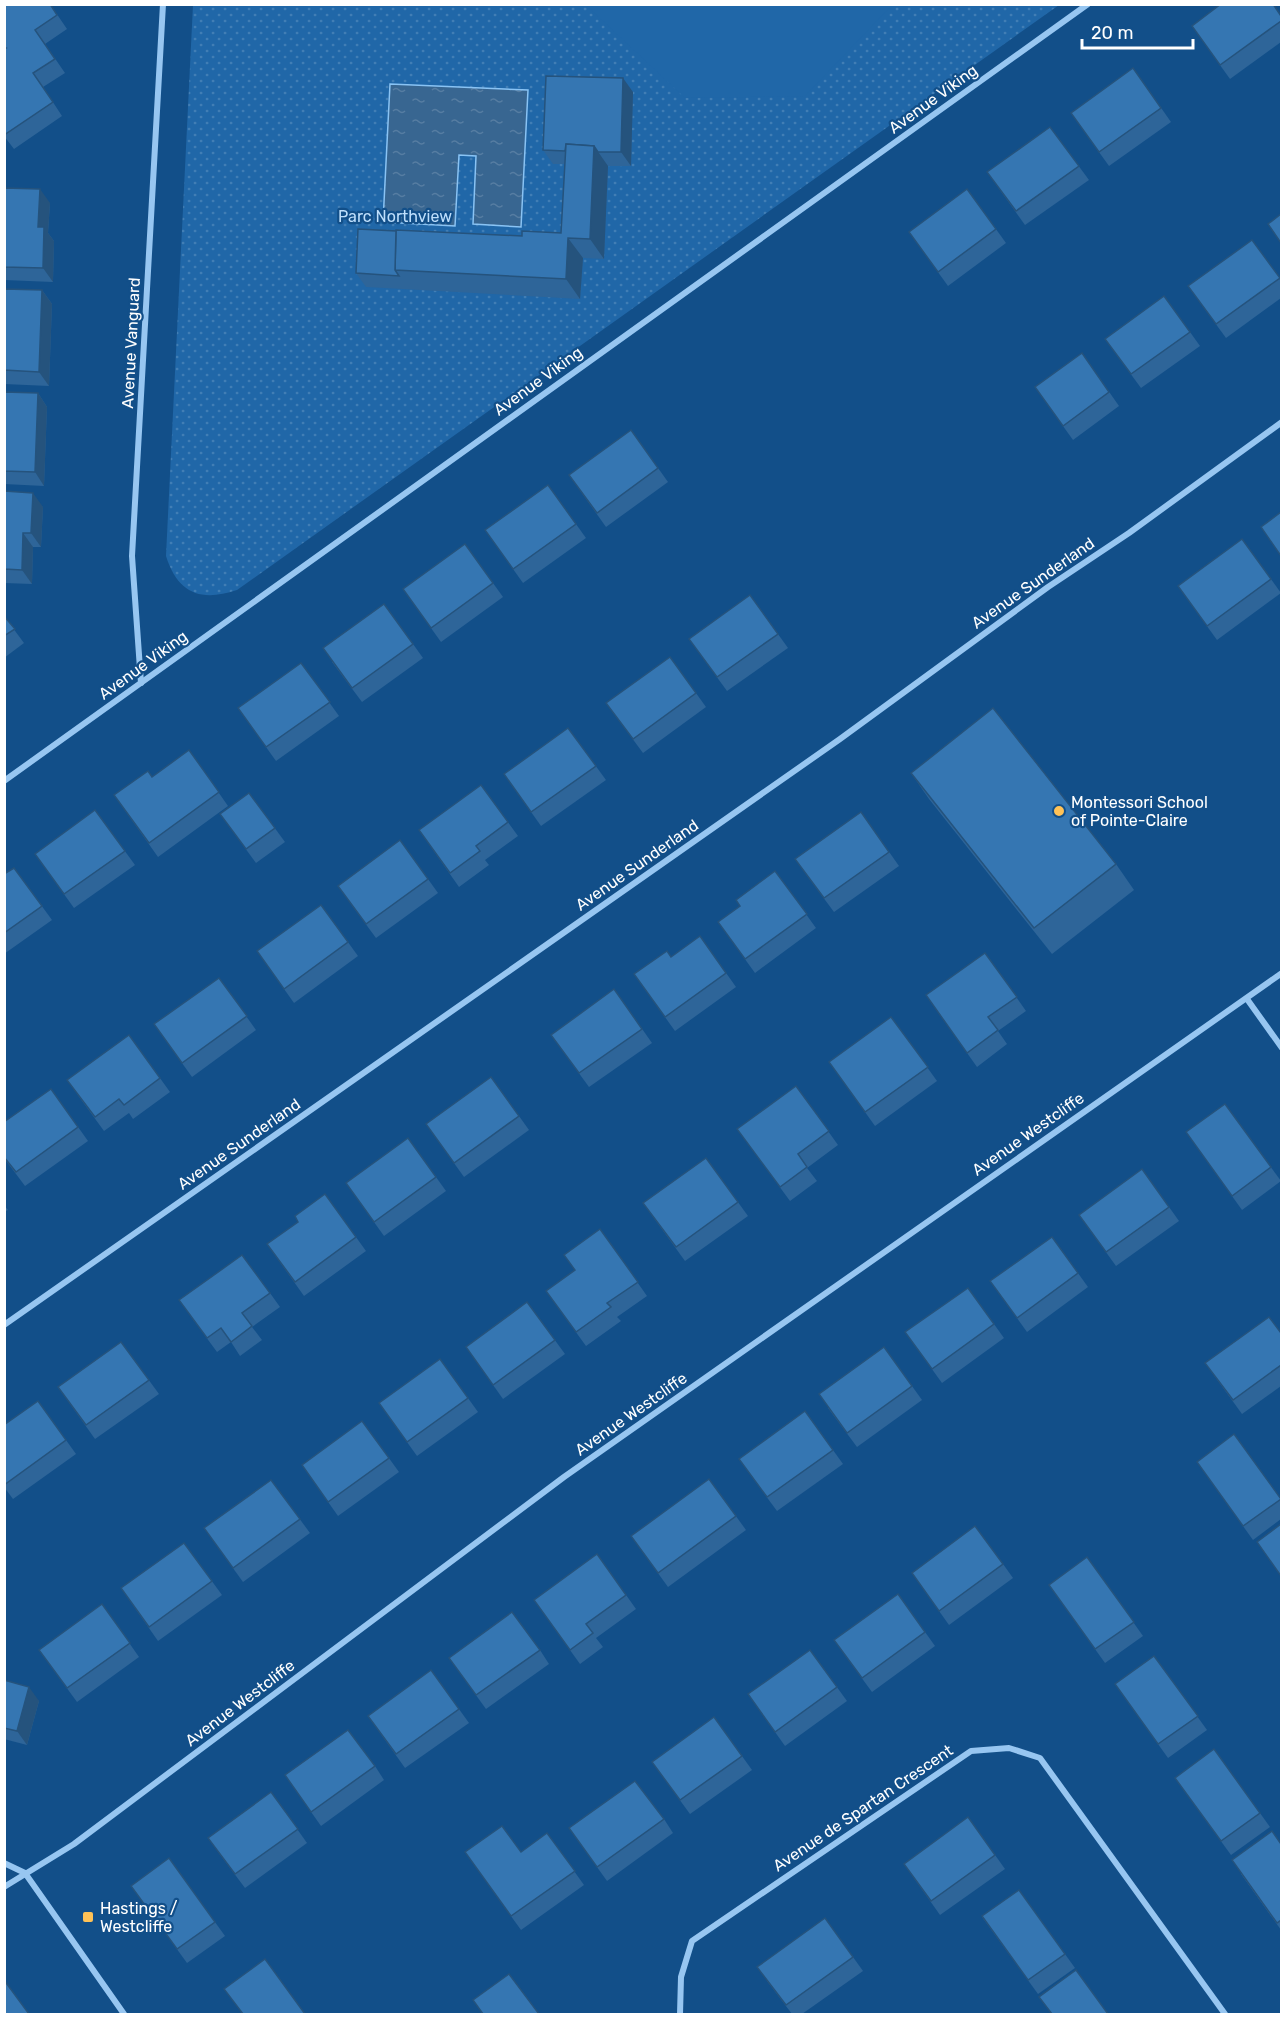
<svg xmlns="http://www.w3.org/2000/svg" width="1286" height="2019" viewBox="0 0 1286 2019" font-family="Rubik,sans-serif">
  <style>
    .park { fill: url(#park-dots) }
    .garden { fill: #2067a8 }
    .water { fill: url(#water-ripples); stroke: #89c3f4; stroke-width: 1.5 }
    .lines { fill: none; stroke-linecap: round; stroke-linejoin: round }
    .street { stroke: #97c6f1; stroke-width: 6 }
    .wall { fill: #2e6599 }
    .shaded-wall { fill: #25537d }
    .building { fill: #3576b2; stroke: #25537d; stroke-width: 1.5 }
    .poi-dot { fill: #ffc257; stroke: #124f89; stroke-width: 2 }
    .labels { text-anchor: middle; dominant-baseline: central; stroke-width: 4.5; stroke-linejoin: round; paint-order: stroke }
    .street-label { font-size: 16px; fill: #fff; stroke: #124f89 }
    .park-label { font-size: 16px; fill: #bedffc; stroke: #124f89 }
    .poi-label { font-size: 16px; fill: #fff; stroke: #124f89; text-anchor: start }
  </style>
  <defs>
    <pattern id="park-dots" width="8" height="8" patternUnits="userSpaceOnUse" patternTransform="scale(1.5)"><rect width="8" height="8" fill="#2067a8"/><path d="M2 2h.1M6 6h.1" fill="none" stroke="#417eb5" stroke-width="1.8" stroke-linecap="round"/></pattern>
    <pattern id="water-ripples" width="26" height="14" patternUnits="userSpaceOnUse" patternTransform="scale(1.5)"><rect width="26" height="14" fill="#386691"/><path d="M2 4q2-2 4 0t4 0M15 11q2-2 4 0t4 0" fill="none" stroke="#567da2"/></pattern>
  </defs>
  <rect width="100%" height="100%" fill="#124f89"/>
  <path class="park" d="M193,5H1059L237,590C201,602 178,594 166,556Z"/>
  <polygon class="garden" points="586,5 892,5 805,96 685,98"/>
  <polygon class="water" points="390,84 528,90 521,227 473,224 476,156 459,155 455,226 383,222"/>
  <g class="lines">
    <g class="street">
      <polyline points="141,683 132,556 163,4"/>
      <polyline points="4,781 1088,4"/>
      <polyline points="1247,999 1282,1048"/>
      <polyline points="4,1325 840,739 1048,587 1129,533 1282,422"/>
      <polyline points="4,1863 25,1873 124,2014"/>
      <polyline points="4,1887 74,1844 564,1477 1282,973"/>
      <polyline points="680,2014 681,1977 692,1941 971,1751 1009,1748 1040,1758 1225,2014"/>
    </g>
  </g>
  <g class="wall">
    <polygon points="50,4 67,29 45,44 65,73 43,87 62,116 14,149 4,136 4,49"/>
    <polygon points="1281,16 1281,42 1230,79 1192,26"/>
    <polygon points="1133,68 1171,122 1109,166 1071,113"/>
    <polygon points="633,92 631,166 608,166 604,259 583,258 580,299 366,287 356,273 396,231 522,236 561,233 565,164 553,164 543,150"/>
    <polygon points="1050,127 1089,180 1025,225 987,172"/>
    <polygon points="4,188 50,203 48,233 54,241 53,282 4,280"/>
    <polygon points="967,189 1006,243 948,286 909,232"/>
    <polygon points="1252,240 1281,281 1281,298 1226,338 1188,286"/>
    <polygon points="4,289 42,290 52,304 49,386 4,384"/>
    <polygon points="1190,332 1200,346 1141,388 1105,339"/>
    <polygon points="1082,353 1119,406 1073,440 1035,387"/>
    <polygon points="4,392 38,393 47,407 44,486 4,484"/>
    <polygon points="631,430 668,482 606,527 569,475"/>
    <polygon points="548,485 586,538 523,583 485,530"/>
    <polygon points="4,491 43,507 41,547 33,547 32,584 4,583"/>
    <polygon points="1242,539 1281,593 1217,640 1178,586"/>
    <polygon points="465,544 503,597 441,642 403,589"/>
    <polygon points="750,595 788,648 727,691 689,639"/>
    <polygon points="4,616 24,643 4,658"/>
    <polygon points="413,644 423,658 362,702 332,662"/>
    <polygon points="670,657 706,707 643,753 606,703"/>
    <polygon points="301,663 339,716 276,761 238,708"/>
    <polygon points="568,728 606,780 541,826 504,774"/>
    <polygon points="189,750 228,806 158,857 114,795 152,777"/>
    <polygon points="911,773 1116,864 1134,890 1052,954 929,799"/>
    <polygon points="481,785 518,836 485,860 489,865 459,887 419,830"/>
    <polygon points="249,793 285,842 256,863 220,814"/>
    <polygon points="95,810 135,865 74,908 35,854"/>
    <polygon points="861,812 899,866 834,912 805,873"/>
    <polygon points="400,840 438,893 376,938 348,900"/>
    <polygon points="14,868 52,920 4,954 4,874"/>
    <polygon points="775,871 816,928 755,973 718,922 740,906"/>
    <polygon points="321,905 358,956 294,1003 257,951"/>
    <polygon points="700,936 736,987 675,1031 634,974 671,957"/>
    <polygon points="985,953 1026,1011 998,1031 1007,1044 977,1067 926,995"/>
    <polygon points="219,978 256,1030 192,1077 154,1024"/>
    <polygon points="614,989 652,1043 589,1087 551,1035"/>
    <polygon points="891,1017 937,1081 875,1126 829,1062"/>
    <polygon points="129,1035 170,1092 133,1119 129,1113 104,1131 77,1094"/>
    <polygon points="796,1086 838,1145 807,1168 817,1181 790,1201 737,1129"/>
    <polygon points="51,1089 88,1141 25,1186 4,1158"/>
    <polygon points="1225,1104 1281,1181 1242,1210 1186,1132"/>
    <polygon points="519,1116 529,1130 464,1177 426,1124"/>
    <polygon points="408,1138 446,1191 384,1236 346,1183"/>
    <polygon points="706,1158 748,1216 685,1261 643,1203"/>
    <polygon points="1142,1169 1179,1221 1116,1266 1079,1215"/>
    <polygon points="325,1194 366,1251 304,1296 267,1244 298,1222"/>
    <polygon points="4,1205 8,1210 4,1212"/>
    <polygon points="600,1229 647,1296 617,1317 621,1321 586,1346 546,1291 575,1270"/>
    <polygon points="1052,1237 1088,1287 1027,1332 990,1281"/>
    <polygon points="968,1288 1004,1338 942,1383 905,1332"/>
    <polygon points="270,1293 280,1307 252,1327 262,1340 240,1356 231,1342 217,1352 189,1314"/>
    <polygon points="527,1302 565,1354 503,1399 466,1347"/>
    <polygon points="1281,1333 1281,1386 1242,1414 1205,1363"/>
    <polygon points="121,1342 159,1394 95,1439 58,1387"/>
    <polygon points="884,1347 922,1400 857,1447 828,1408"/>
    <polygon points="440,1359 478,1412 417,1456 379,1403"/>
    <polygon points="38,1401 76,1454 13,1499 4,1487 4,1425"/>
    <polygon points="805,1411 843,1464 777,1511 749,1473"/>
    <polygon points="362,1421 399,1472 338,1516 302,1465"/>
    <polygon points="1234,1434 1281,1500 1281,1519 1253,1540 1197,1462"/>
    <polygon points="709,1479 746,1530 668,1587 631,1536"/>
    <polygon points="271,1480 310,1533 243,1582 204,1528"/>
    <polygon points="184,1543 222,1595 158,1641 121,1588"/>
    <polygon points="597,1554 636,1609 596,1638 603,1647 580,1664 534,1600"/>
    <polygon points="1087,1557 1143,1636 1105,1663 1049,1585"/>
    <polygon points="1003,1564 1013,1578 949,1625 912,1573"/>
    <polygon points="898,1594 935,1646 872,1692 844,1654"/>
    <polygon points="102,1604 139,1657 77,1702 39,1650"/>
    <polygon points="540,1650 549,1664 486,1709 449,1658"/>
    <polygon points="810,1650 847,1701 785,1746 748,1694"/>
    <polygon points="1154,1656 1207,1730 1168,1758 1115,1684"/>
    <polygon points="431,1670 469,1723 405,1768 368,1716"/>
    <polygon points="4,1680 39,1701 27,1745 4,1739"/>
    <polygon points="714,1717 752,1770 690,1814 652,1762"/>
    <polygon points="1214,1749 1270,1827 1231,1855 1175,1778"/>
    <polygon points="375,1766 384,1780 321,1826 285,1775"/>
    <polygon points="271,1792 307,1843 245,1888 218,1852"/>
    <polygon points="968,1817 1005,1869 940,1915 904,1864"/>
    <polygon points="664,1819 673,1833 607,1881 569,1828"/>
    <polygon points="547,1833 584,1885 521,1930 465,1852 521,1852"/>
    <polygon points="1281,1844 1281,1930 1241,1874"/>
    <polygon points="169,1858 225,1936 187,1963 131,1886"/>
    <polygon points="1019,1890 1075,1968 1038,1994 982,1917"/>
    <polygon points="825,1918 863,1971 802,2014 792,2014 767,1981"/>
  </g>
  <g class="shaded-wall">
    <polygon points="623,78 633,92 631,166 621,152"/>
    <polygon points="594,146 608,166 604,259 590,239"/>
    <polygon points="40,189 50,203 48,233 54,241 53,282 43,268 38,227"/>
    <polygon points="568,238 583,258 580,299 566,279"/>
    <polygon points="42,290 52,304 49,386 39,372"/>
    <polygon points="38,393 47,407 44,486 35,472"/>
    <polygon points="33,493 43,507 41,547 31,533"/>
    <polygon points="23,533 33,547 32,584 22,570"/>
    <polygon points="29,1687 39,1701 27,1745 17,1731"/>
  </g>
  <g class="building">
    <polygon points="6,4 50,4 57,15 35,30 55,59 33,73 53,102 4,135 4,49 6,48 4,47 4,6"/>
    <polygon points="1221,4 1273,4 1281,16 1281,21 1220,65 1192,26"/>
    <polygon points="1133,68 1161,108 1099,152 1071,113"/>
    <polygon points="546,76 623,78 621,152 598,152 594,146 566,144 565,151 543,150"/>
    <polygon points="1050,127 1079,166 1016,211 987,172"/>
    <polygon points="566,144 594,146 590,239 568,238 566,279 395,270 396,230 522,236 522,231 561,233"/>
    <polygon points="4,188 40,189 38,227 44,227 43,268 4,267"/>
    <polygon points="967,189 996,229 938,272 909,232"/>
    <polygon points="1281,214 1281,243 1268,224"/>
    <polygon points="358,229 396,231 395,270 399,276 356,273"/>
    <polygon points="1252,240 1280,278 1216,324 1188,286"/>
    <polygon points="4,289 42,290 39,372 4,370"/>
    <polygon points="1164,296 1190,332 1131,374 1105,339"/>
    <polygon points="1082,353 1109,392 1063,426 1035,387"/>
    <polygon points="4,392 38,393 35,472 4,471"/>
    <polygon points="631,430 658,468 597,513 569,475"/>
    <polygon points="548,485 576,524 513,569 485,530"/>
    <polygon points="4,491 33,493 31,533 23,533 22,570 4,569"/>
    <polygon points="1281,512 1281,556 1261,527"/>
    <polygon points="1242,539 1271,579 1207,626 1178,586"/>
    <polygon points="465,544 493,583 431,628 403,589"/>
    <polygon points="750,595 778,634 717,677 689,639"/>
    <polygon points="384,604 413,644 352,688 323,648"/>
    <polygon points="4,616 15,629 4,636"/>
    <polygon points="670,657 696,693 633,739 606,703"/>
    <polygon points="301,663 330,702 266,747 238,708"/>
    <polygon points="993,708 1116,864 1034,928 911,773"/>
    <polygon points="568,728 596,766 531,812 504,774"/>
    <polygon points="189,750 219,792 149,843 114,795 148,771 152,777"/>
    <polygon points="481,785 508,822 476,846 480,851 450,873 419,830"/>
    <polygon points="249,793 275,828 246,849 220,814"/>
    <polygon points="95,810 125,851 64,894 35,854"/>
    <polygon points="861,812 889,852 824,898 795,859"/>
    <polygon points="400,840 428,879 366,924 338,886"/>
    <polygon points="14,868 42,906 4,933 4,874"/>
    <polygon points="775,871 807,914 745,959 718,922 740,906 736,900"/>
    <polygon points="321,905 348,942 284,989 257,951"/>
    <polygon points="700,936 726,973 665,1017 634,974 667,951 671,957"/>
    <polygon points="985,953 1017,997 988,1017 998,1030 967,1053 926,995"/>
    <polygon points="219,978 247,1016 182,1063 154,1024"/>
    <polygon points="614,989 642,1029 579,1073 551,1035"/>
    <polygon points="891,1017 928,1067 865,1112 829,1062"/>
    <polygon points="129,1035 160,1078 124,1105 119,1099 95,1117 67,1080"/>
    <polygon points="491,1077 519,1116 454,1163 426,1124"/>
    <polygon points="796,1086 829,1131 798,1154 807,1167 780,1187 737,1129"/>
    <polygon points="51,1089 78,1127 16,1172 4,1157 4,1122"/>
    <polygon points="1225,1104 1271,1167 1232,1196 1186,1132"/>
    <polygon points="408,1138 436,1177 374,1222 346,1183"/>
    <polygon points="706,1158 738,1202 676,1247 643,1203"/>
    <polygon points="1142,1169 1169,1207 1106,1252 1079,1215"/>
    <polygon points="325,1194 356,1237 295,1282 267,1244 298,1222 295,1216"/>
    <polygon points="600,1229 638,1282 607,1303 611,1307 576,1332 546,1291 575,1270 564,1255"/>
    <polygon points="1052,1237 1078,1273 1017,1318 990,1281"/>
    <polygon points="242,1255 270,1293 242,1313 252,1326 231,1342 221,1328 207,1338 179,1300"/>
    <polygon points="968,1288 994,1324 932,1369 905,1332"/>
    <polygon points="527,1302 555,1340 493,1385 466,1347"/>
    <polygon points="1269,1317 1281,1333 1281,1365 1233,1400 1205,1363"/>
    <polygon points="121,1342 149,1380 86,1425 58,1387"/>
    <polygon points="884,1347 912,1386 847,1433 819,1394"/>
    <polygon points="440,1359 468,1398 407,1442 379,1403"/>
    <polygon points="38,1401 66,1440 4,1485 4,1425"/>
    <polygon points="805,1411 833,1450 767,1497 739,1459"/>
    <polygon points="362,1421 389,1458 328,1502 302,1465"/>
    <polygon points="1234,1434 1281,1499 1243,1526 1197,1462"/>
    <polygon points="709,1479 736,1516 658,1573 631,1536"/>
    <polygon points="271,1480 300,1519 233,1568 204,1528"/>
    <polygon points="1281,1524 1281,1576 1257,1542"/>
    <polygon points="975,1526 1003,1564 939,1611 912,1573"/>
    <polygon points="184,1543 212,1581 149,1627 121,1588"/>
    <polygon points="597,1554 626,1595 586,1624 593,1633 570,1650 534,1600"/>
    <polygon points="1087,1557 1134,1622 1095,1649 1049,1585"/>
    <polygon points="898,1594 925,1632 862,1678 834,1640"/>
    <polygon points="102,1604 130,1643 67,1688 39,1650"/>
    <polygon points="512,1612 540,1650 476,1695 449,1658"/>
    <polygon points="810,1650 837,1687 775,1732 748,1694"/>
    <polygon points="1154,1656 1198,1716 1158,1744 1115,1684"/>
    <polygon points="431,1670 459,1709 396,1754 368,1716"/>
    <polygon points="4,1680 29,1687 17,1731 4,1728"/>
    <polygon points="714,1717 742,1756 680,1800 652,1762"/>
    <polygon points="348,1730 375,1766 311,1812 285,1775"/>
    <polygon points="1214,1749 1260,1813 1221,1841 1175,1778"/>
    <polygon points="635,1781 664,1819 597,1867 569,1828"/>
    <polygon points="271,1792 298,1829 235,1874 208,1838"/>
    <polygon points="968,1817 995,1855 931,1901 904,1864"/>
    <polygon points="502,1826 521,1852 547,1833 575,1871 511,1916 465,1852"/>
    <polygon points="1272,1831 1281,1844 1281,1920 1277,1923 1232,1860"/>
    <polygon points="169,1858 215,1922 177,1949 131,1886"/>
    <polygon points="1019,1890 1065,1954 1028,1980 982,1916"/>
    <polygon points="825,1918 853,1957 786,2005 757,1967"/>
    <polygon points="265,1959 305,2014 243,2014 224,1989"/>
    <polygon points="1076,1970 1108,2014 1052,2014 1039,1997"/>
    <polygon points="509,1974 539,2014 483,2014 473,2000"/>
    <polygon points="4,1980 29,2014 4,2014"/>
  </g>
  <g class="poi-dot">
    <circle cx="1059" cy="811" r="6"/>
    <rect x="82" y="1911" width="12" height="12" rx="3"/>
  </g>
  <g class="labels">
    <g class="street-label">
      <text transform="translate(933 99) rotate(-36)">Avenue Viking</text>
      <text transform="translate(131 343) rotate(-87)">Avenue Vanguard</text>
      <text transform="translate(538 381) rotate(-36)">Avenue Viking</text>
      <text transform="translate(1033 583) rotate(-35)">Avenue Sunderland</text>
      <text transform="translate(143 665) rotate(-36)">Avenue Viking</text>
      <text transform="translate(637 865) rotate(-35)">Avenue Sunderland</text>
      <text transform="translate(1028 1134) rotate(-35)">Avenue Westcliffe</text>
      <text transform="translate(239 1144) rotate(-35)">Avenue Sunderland</text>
      <text transform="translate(631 1414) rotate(-35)">Avenue Westcliffe</text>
      <text transform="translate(240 1703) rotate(-37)">Avenue Westcliffe</text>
      <text transform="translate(863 1808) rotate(-34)">Avenue de Spartan Crescent</text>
    </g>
    <g class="park-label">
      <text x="395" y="216">Parc Northview</text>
    </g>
    <g class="poi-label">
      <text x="1071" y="802">Montessori School<tspan x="1071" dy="18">of Pointe-Claire</tspan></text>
      <text x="100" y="1908">Hastings /<tspan x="100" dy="18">Westcliffe</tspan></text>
    </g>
  </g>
  <rect width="1286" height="2019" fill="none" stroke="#ffffff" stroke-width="12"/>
  <path d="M1082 39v9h111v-9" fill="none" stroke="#ffffff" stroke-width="3"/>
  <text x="1091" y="39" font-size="18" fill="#ffffff" stroke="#124f89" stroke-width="4.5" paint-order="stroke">20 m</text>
</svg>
